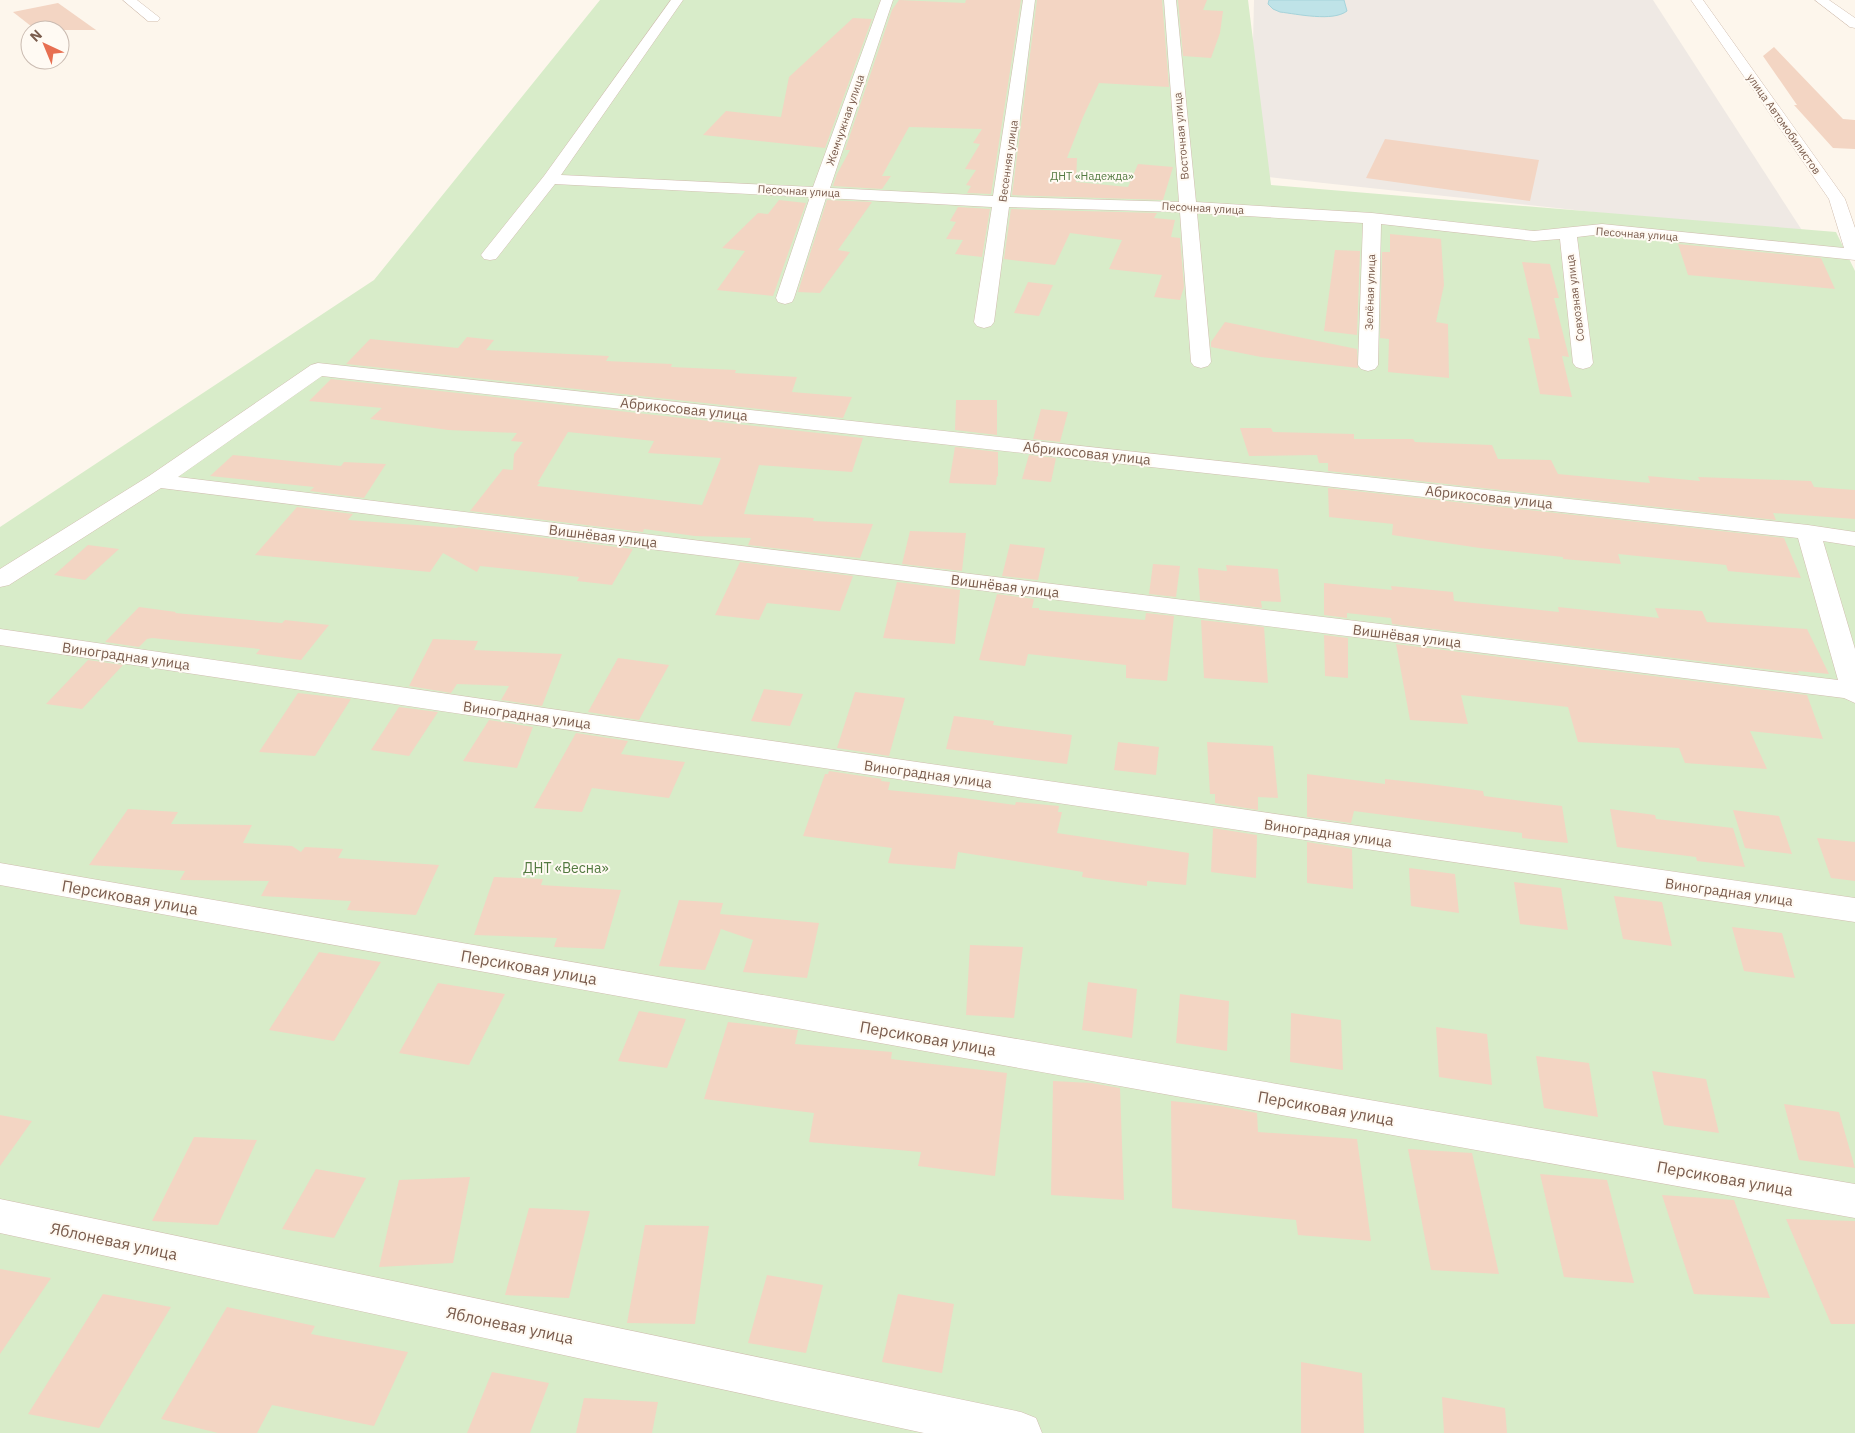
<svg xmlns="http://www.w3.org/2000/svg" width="1855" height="1433" viewBox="0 0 1855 1433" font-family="'IBM Plex Sans',sans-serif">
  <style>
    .industrial { fill: #efe9e4 }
    .green { fill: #d8ecc9 }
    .water { fill: #bfe3e8; stroke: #a5d3da }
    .building { fill: #f3d5c3; fill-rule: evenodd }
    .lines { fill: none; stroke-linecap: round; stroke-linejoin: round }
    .minor-casing { stroke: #d1beb0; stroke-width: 1 }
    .minor { fill: #fff; fill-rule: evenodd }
    .labels { text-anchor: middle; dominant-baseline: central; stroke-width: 4; stroke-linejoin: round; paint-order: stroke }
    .far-street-label { font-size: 11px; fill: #7a5c4d; stroke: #fffaf3 }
    .far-park-label { font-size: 11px; fill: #537a41; stroke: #fffaf3 }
    .street-label { font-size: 14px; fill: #7a5c4d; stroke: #fffaf3 }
    .park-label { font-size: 14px; fill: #537a41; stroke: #fffaf3 }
    .near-street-label { font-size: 16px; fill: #7a5c4d; stroke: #fffaf3 }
  </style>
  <rect width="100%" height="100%" fill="#fdf6ec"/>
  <polygon class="industrial" points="1254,0 1653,0 1805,235 1250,175"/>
  <polygon class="green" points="600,0 1248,0 1271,185 1836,232 1855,271 1855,1433 0,1433 0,527 374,280"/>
  <path class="water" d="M1269,0H1344L1347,11C1333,22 1297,14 1280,12L1273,9L1268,4Z"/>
  <g class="building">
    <polygon points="899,0 965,3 966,0 1021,0 991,194 967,193 971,186 966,185 976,170 965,169 980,144 973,143 982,129 909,127 882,176 891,176 882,189 833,186 837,174 850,150 845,150 892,10"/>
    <polygon points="1037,0 1162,0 1169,87 1099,83 1083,117 1067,158 1077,158 1076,182 1128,187 1138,164 1173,167 1163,200 1012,195"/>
    <polygon points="1178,0 1207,0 1203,10 1223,11 1220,33 1211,58 1183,56"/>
    <polygon points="58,3 96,30 36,30 13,12"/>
    <polygon points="853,18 872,19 825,148 703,135 726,111 781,117 789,77"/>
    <polygon points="1774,47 1843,119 1855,120 1855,149 1833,148 1794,105 1797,105 1763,56"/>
    <polygon points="1385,139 1539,160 1530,201 1366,178"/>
    <polygon points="779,200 806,203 773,296 717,290 745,251 722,248 758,213 768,214"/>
    <polygon points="827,200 872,202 838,250 850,252 820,293 798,292"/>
    <polygon points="958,207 990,209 982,257 955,254 963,240 946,239 956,222 950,221"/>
    <polygon points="1011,209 1157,213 1154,218 1175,220 1171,237 1180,238 1184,287 1180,300 1154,297 1162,275 1109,269 1122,240 1070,233 1055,265 1004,259"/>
    <polygon points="1390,234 1441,239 1444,285 1436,322 1448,324 1449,378 1388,372 1389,339 1380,338 1382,252 1390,252"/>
    <polygon points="1678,244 1821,258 1835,289 1688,275"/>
    <polygon points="1335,250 1360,251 1357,335 1324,331"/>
    <polygon points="1522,262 1550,264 1559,298 1554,298 1569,357 1562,356 1572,397 1540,394 1528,338 1540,339"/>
    <polygon points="1028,282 1053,285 1039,316 1014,313"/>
    <polygon points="1225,322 1357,349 1358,368 1261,357 1211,347 1211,342"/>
    <polygon points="467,337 494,340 486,350 609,356 606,361 672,364 671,367 736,370 735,373 797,377 792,392 852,397 843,418 346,364 370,339 458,348"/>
    <path d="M331,379L863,438L852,472L759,465L744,514L814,518L813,521L873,524L860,558L748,545L751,538L695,536L644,529L643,532L470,511L503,469L513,470L514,454L523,442L511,441L517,433L448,430L370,419L382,408L309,401ZM568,432L654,441L648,453L721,458L702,505L537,486L540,482H538Z"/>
    <polygon points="956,400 997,400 997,435 955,430"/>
    <polygon points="1041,409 1068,412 1060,442 1033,439"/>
    <polygon points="1240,428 1271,428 1273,432 1354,434 1354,439 1413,439 1415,442 1492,445 1498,459 1551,460 1558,474 1650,483 1648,476 1700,481 1698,477 1811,481 1814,487 1855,490 1855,519 1773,513 1776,520 1328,471 1328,463 1319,463 1317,455 1249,456"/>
    <polygon points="955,447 998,452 998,477 997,476 996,485 949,483"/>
    <polygon points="233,455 341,466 344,462 386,464 364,498 310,491 314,487 210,476"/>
    <polygon points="1029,455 1056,458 1051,482 1022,479"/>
    <polygon points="1328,488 1784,538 1801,578 1728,571 1726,565 1618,554 1621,564 1563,559 1563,557 1480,548 1392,535 1393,524 1329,517"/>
    <polygon points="297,507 353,514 348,520 457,528 458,527 633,549 612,585 577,581 579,577 480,566 477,572 443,553 430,572 255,555"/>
    <polygon points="910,531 966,533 962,571 902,564"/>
    <polygon points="1010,544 1045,548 1038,580 1002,576"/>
    <polygon points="88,545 119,549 85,580 54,575"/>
    <polygon points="740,562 853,576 840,611 767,603 759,620 715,615"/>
    <polygon points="1153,564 1180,566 1176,597 1149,594"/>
    <polygon points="1226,565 1278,569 1281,602 1261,601 1262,608 1200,600 1198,568 1227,571"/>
    <polygon points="897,582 960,590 955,644 883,638"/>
    <polygon points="1324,583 1392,590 1391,586 1453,592 1454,601 1559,612 1558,607 1659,618 1655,608 1702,611 1707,622 1807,629 1829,674 1798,671 1799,673 1392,624 1391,618 1347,613 1347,618 1324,615"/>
    <polygon points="997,594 1034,599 1032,608 1039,608 1039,610 1145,620 1146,613 1174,616 1167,681 1126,678 1126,665 1028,654 1025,666 979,660"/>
    <polygon points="139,607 176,612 175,613 282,623 285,620 329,625 301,660 256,654 260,649 152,638 147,639 139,647 105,642"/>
    <polygon points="1201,620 1264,627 1268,683 1204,678"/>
    <polygon points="1324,635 1348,638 1348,678 1325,676"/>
    <polygon points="433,639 478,641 474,650 562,654 542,706 501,700 509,686 457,684 451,693 409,686"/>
    <polygon points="1396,644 1807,695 1823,739 1750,731 1767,769 1685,763 1679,748 1578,742 1568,707 1461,695 1468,724 1410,720"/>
    <polygon points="618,658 669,665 639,720 588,712"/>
    <polygon points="88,660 123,665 82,709 46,704"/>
    <polygon points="764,689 803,694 790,726 751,721"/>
    <polygon points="855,692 905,698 889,756 837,748"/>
    <polygon points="298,693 351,699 315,756 259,752"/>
    <polygon points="399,707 438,712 409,756 371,750"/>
    <polygon points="954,716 994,721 993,725 1072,735 1067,764 946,749"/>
    <polygon points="489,720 533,727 517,768 463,761"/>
    <polygon points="576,733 628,741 621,754 685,762 669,798 592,788 582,812 534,808"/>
    <polygon points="1118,742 1159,747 1156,775 1114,770"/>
    <polygon points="1207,742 1273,746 1278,798 1258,797 1258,810 1215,803 1215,794 1210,794"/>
    <polygon points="829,771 882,779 881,781 890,782 888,790 957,797 1015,805 1016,802 1059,806 1058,812 1062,812 1057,833 1189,853 1186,885 1147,881 1147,886 1082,877 1083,872 958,852 955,869 888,863 892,848 803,836 825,774 828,774"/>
    <polygon points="1307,774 1385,784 1385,779 1429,784 1483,791 1484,796 1562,806 1568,843 1522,838 1522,833 1354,811 1351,823 1307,817"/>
    <polygon points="128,809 178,812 171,824 252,825 243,843 292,846 301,852 305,847 343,849 338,858 439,865 416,915 347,910 351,901 261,896 269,881 180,880 185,871 89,865"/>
    <polygon points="1610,809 1655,815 1656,819 1733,828 1745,867 1697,861 1696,857 1617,847"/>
    <polygon points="1733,810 1779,816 1792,854 1745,848"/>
    <polygon points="1213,828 1257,835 1256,878 1211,872"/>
    <polygon points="1817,838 1855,842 1855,881 1831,878"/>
    <polygon points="1307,842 1352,849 1353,889 1307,883"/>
    <polygon points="1409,868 1455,874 1459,913 1411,906"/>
    <polygon points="494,877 543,879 541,885 621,890 604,949 554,947 557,938 474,935"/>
    <polygon points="1514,882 1561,888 1568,930 1520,924"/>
    <polygon points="1614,896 1662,902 1672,946 1623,939"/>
    <polygon points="679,900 723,903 720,914 819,923 807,978 743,972 753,940 721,929 705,970 659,966"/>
    <polygon points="1732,927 1782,933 1795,978 1744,971"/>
    <polygon points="970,945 1023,947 1014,1018 966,1015"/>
    <polygon points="319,952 381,962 334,1041 269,1030"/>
    <polygon points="1088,982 1137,989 1132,1038 1082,1030"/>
    <polygon points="438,983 505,994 469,1065 399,1053"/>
    <polygon points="1180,994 1229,1001 1227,1051 1176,1043"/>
    <polygon points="639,1011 686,1019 667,1068 618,1061"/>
    <polygon points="1291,1013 1341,1020 1343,1070 1290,1062"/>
    <polygon points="728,1022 798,1030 795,1044 892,1052 891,1059 1007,1073 995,1176 918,1166 921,1152 809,1142 814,1113 704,1099"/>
    <polygon points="1436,1027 1487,1034 1492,1085 1439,1077"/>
    <polygon points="1536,1056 1589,1063 1598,1117 1544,1108"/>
    <polygon points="1652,1071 1706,1079 1719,1133 1664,1125"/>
    <polygon points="1053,1081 1091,1083 1120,1088 1124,1200 1051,1195"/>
    <polygon points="1171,1101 1220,1106 1257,1113 1258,1132 1357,1139 1371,1241 1298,1235 1296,1220 1172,1208"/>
    <polygon points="1784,1104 1839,1112 1855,1168 1799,1160"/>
    <polygon points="0,1115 32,1121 0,1166"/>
    <polygon points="194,1137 257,1140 218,1225 152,1221"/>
    <polygon points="1408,1149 1472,1153 1499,1274 1431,1270"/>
    <polygon points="316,1169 366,1178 334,1238 282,1229"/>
    <polygon points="1540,1174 1607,1180 1634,1283 1564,1277"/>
    <polygon points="470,1177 453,1263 379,1267 399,1180"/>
    <polygon points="1662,1195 1734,1200 1770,1298 1694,1294"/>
    <polygon points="529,1208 590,1211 569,1298 505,1295"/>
    <polygon points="1786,1219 1855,1221 1855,1324 1831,1324"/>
    <polygon points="645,1225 709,1226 695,1324 627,1323"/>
    <polygon points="0,1269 51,1278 0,1354"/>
    <polygon points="767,1275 823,1285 806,1353 748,1343"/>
    <polygon points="103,1294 171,1307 99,1428 28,1414"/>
    <polygon points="898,1294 954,1304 942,1373 882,1362"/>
    <polygon points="227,1307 315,1326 311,1334 408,1352 374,1426 272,1405 257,1433 218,1433 161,1419"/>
    <polygon points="1301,1362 1362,1373 1364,1433 1301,1433"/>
    <polygon points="492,1372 549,1383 530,1433 467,1433"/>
    <polygon points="1442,1397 1505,1408 1507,1433 1444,1433"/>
    <polygon points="584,1398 658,1402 652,1433 576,1433"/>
  </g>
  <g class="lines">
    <g class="minor-casing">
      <g id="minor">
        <polygon points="123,0 137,0 160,18 158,21 148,21"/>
        <polygon points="671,0 683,0 561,175 813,187 881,0 893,0 830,188 993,196 1023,0 1035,0 1010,197 1179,202 1164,0 1176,0 1196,202 1372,213 1534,231 1602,224 1844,248 1829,199 1691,0 1703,0 1845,199 1855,228 1855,260 1602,234 1577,237 1593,363 1590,367 1583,369 1576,367 1573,363 1560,239 1534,241 1381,224 1378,365 1375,369 1368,371 1361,369 1358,365 1363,223 1197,213 1211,362 1208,366 1201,368 1194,366 1191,362 1180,212 1009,207 994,322 991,326 984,328 977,326 974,322 992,207 826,198 794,298 792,302 785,304 778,302 776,298 810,197 555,184 496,259 490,260 484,259 481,255 484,251 544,176"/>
        <polygon points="1815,0 1829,0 1855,18 1855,28 1850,27"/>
        <path d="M318,363L1808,525L1855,532V546L1823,541L1855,649V703L1844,698L161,488L9,585L0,587V569L149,476L311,365ZM322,376L1798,538L1838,680L178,477Z"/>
        <polygon points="0,629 1855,898 1855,922 0,645"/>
        <polygon points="0,863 1855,1184 1855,1218 0,885"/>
        <polygon points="0,1199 1021,1412 1036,1418 1042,1433 924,1433 0,1233"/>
      </g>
    </g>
    <use href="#minor" class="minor"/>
  </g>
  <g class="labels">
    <g class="far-street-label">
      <text transform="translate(845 120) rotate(-71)">Жемчужная улица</text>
      <text transform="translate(1784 124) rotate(55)">улица Автомобилистов</text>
      <text transform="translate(1181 136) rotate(-95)">Восточная улица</text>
      <text transform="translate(1008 161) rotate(-82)">Весенняя улица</text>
      <text transform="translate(799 191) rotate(3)">Песочная улица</text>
      <text transform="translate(1203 208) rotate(3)">Песочная улица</text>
      <text transform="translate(1637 234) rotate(4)">Песочная улица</text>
      <text transform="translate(1370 292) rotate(-88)">Зелёная улица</text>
      <text transform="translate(1575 298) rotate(-97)">Совхозная улица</text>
    </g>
    <g class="far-park-label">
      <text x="1092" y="176">ДНТ «Надежда»</text>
    </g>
    <g class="street-label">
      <text transform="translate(684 409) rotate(6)">Абрикосовая улица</text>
      <text transform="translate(1087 453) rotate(6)">Абрикосовая улица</text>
      <text transform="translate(1489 497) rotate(6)">Абрикосовая улица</text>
      <text transform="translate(603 536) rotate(7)">Вишнёвая улица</text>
      <text transform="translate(1005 586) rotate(7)">Вишнёвая улица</text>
      <text transform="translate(1407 636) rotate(7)">Вишнёвая улица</text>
      <text transform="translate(126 656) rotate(8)">Виноградная улица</text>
      <text transform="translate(527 715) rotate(8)">Виноградная улица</text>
      <text transform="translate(928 774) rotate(8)">Виноградная улица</text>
      <text transform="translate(1328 833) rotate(8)">Виноградная улица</text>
      <text transform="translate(1729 892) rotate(8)">Виноградная улица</text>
    </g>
    <g class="park-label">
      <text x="566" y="868">ДНТ «Весна»</text>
    </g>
    <g class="near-street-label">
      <text transform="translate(130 897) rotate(10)">Персиковая улица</text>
      <text transform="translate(529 967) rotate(10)">Персиковая улица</text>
      <text transform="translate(928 1038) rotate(10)">Персиковая улица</text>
      <text transform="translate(1326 1108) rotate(10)">Персиковая улица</text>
      <text transform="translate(1725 1178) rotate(10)">Персиковая улица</text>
      <text transform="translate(114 1241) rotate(12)">Яблоневая улица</text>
      <text transform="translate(510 1325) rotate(12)">Яблоневая улица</text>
    </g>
  </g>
  <g transform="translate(45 45) rotate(316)"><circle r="24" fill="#fffaf3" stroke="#cabbb1"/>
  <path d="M0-4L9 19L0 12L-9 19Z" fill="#e76f51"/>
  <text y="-8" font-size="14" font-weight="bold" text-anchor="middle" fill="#7a5c4d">N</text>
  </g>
</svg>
